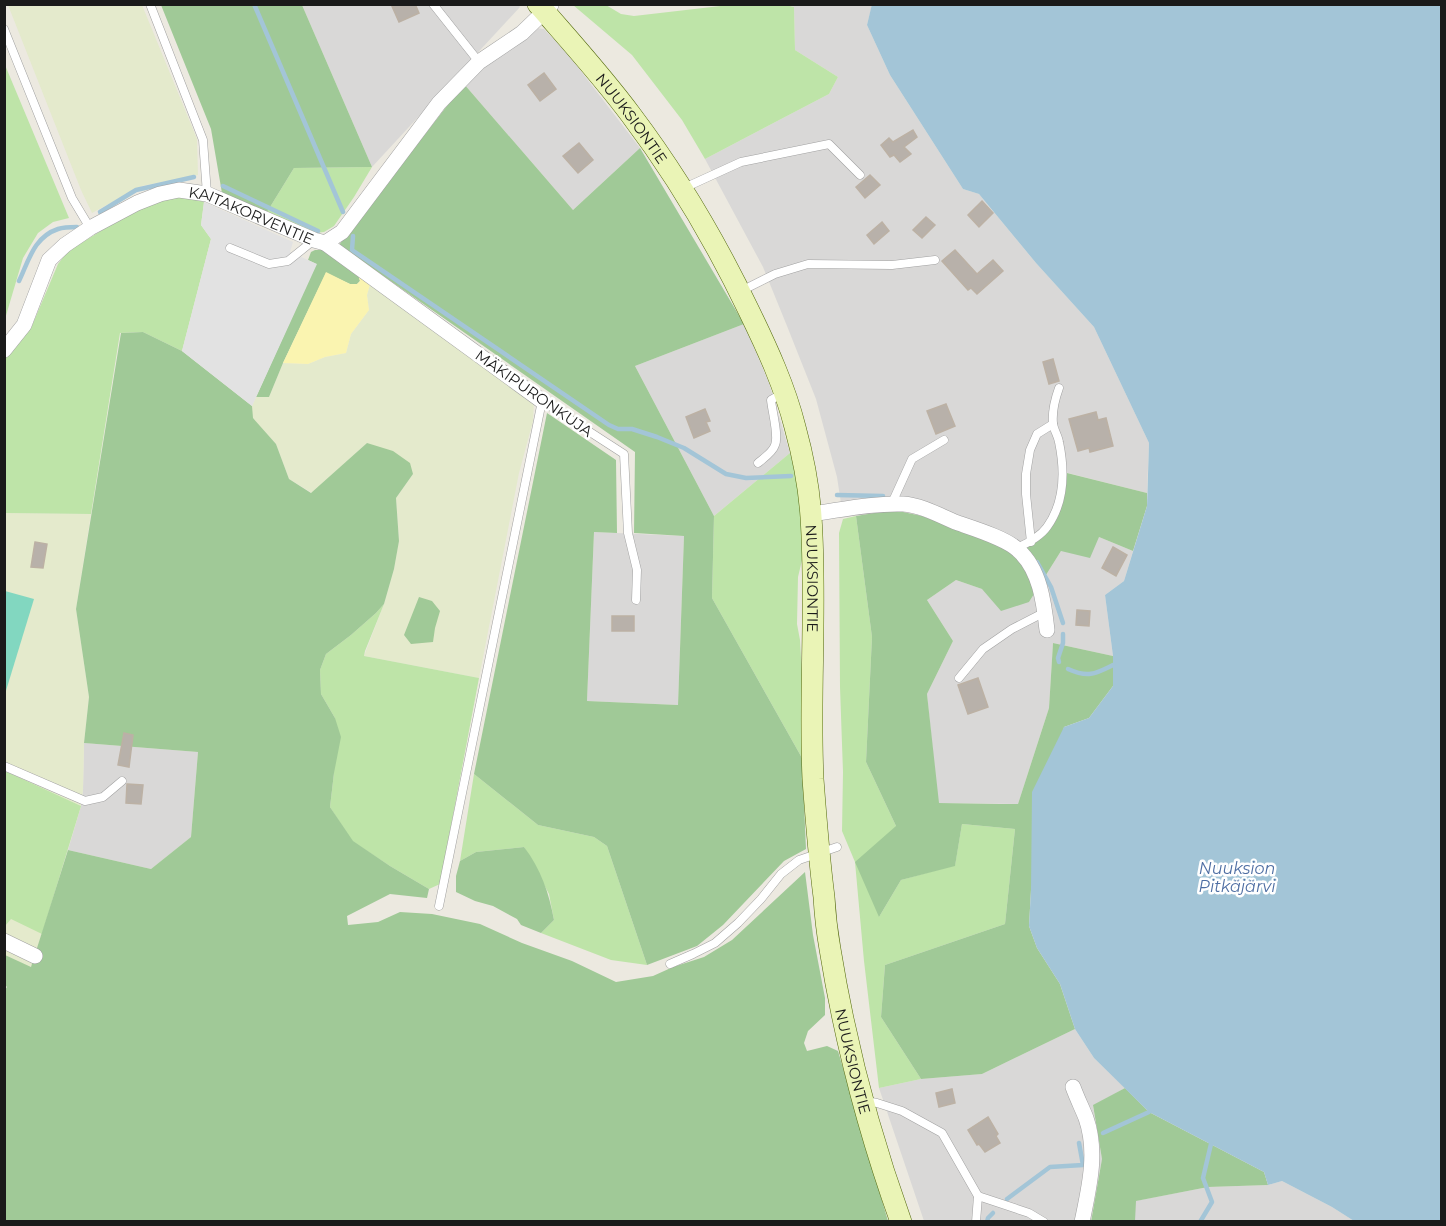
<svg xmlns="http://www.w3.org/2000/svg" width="1446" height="1226" viewBox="0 0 1446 1226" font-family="Montserrat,sans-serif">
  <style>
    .residential { fill: #d9d8d7 }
    .farmland { fill: #e4eacc }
    .grass { fill: #bee4a8 }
    .forest { fill: #a0c997 }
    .sand { fill: #faf4b0 }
    .pitch { fill: #82d7c0 }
    .parking { fill: #e2e2e2 }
    .water { fill: #a3c5d7 }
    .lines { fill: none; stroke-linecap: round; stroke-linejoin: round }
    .stream { stroke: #a3c5d7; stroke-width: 4.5 }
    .building { fill: #b8b1aa; stroke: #bcb1a4; stroke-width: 1.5 }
    .lane-casing { stroke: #a1a1a1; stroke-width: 9 }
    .street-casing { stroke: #a1a1a1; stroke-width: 16 }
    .secondary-casing { stroke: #52680b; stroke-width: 22 }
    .lane { stroke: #fff; stroke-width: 8 }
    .street { stroke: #fff; stroke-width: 15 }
    .secondary { stroke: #eaf4b6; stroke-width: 21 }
    .labels { text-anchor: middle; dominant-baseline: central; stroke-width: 5; stroke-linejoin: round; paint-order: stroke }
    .street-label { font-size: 15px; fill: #1a1a1a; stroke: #fff }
    .water-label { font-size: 16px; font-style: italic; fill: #4e6ea3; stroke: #fff }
  </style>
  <rect width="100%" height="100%" fill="#ece9e0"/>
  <g class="residential">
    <polygon points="518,4 520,7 372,167 302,5"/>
    <polygon points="788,5 872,5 867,25 890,75 963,189 979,194 1036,263 1094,327 1149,443 1147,493 1064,472 1060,503 1047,528 1026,544 925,504 841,503 837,477 816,399 787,326 763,267 705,159 829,94 838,77 795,50 794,7"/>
    <polygon points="535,28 544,29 567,53 640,148 573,210 464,84"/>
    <polygon points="744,324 769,383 790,453 714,516 635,366"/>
    <polygon points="594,532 684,536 678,705 587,701"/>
    <polygon points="1099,537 1133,551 1124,581 1105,595 1113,656 1053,643 1049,708 1018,804 938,803 927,694 953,641 927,600 956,580 982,589 1029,602 1061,551"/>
    <polygon points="84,743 198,752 191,837 151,869 68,850 81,806 83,790"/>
    <polygon points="1075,1029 1094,1058 1125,1088 1093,1106 1102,1159 1091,1221 924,1221 879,1088 921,1079 982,1074"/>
    <polygon points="1282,1181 1332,1207 1354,1221 1135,1222 1135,1201 1208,1187 1268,1185"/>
  </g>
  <g class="farmland">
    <polygon points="8,5 142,5 197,139 198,175 142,186 92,213 81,190"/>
    <polygon points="371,281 534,402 533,421 519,473 479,678 364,656 384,604 394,569 399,540 396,498 413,474 367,443 312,493 289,479 276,444 252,418 252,406 256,397 269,397 283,363 308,364 325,357 346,353 351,334 369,310 367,295"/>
    <polygon points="4,513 91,514 76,609 89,697 84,743 83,790 81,806 31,968 5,955"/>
  </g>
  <g class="grass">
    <polygon points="729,5 782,4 794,7 795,50 838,77 829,94 705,159 682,120 632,55 573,5 606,5 621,14 634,16"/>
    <polygon points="5,65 69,218 53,222 38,233 23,258 5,319"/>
    <polygon points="372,167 354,197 334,226 324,232 315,233 267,212 294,168"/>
    <polygon points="175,197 189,197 204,202 201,225 211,239 182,351 143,332 120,333 91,514 5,513 5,359 31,328 58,264 68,251 132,212 158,201"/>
    <polygon points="790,453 799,490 803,556 798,577 797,624 800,640 802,675 802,758 712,598 714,516"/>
    <polygon points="856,516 872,637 866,762 896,826 879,917 901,880 955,865 962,824 1015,829 1005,924 885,965 881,1017 921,1079 879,1088 864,961 855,862 842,831 843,772 840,687 839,533 843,519"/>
    <polygon points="384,604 365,651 364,656 479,678 440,884 429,889 390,866 352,841 330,807 334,773 335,718 321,694 320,670 326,654 351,635 376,613"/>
    <polygon points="5,771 81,806 42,934 11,919 5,926"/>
    <polygon points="474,774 538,825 594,837 607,846 647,965 611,960 541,933 554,920 549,894 524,847 476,852 460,861"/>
  </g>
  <g class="forest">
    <polygon points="161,5 302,5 372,167 294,168 267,212 222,193 211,129"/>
    <polygon points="464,84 573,210 640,148 744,324 635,366 714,516 712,598 802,758 806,849 784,861 723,925 697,946 647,965 607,846 594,837 538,825 474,774 547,413 616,460 617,533 594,532 587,701 678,705 684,536 634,533 635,452 339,245"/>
    <polygon points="315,250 323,250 357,271 360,281 357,284 350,284 326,273 283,363 269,397 256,397 316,264 308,260 311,252"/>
    <polygon points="143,332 182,351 252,406 253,418 276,444 289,479 311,493 367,443 393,451 410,463 413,474 396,498 399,541 394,569 384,604 376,613 351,635 326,654 320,670 321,694 335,718 341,737 334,773 330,807 353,841 390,866 429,889 427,898 390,894 347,916 348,925 378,922 400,912 432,914 480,924 522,943 572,961 616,982 653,976 673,967 704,957 732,940 805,872 813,935 825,998 825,1015 808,1031 804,1043 807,1051 827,1046 838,1051 888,1221 5,1221 4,991 7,987 5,985 5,955 31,967 68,850 151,869 191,837 198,752 84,743 89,697 76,609 121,333"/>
    <polygon points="1063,472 1147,493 1147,506 1133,551 1099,537 1090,558 1061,551 1029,602 1001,611 982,589 956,580 927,600 953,641 927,694 939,803 999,804 1018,804 1049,708 1053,643 1113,656 1113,686 1089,718 1064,727 1031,890 1029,926 1037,948 1060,984 1075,1029 982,1074 921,1079 881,1017 885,965 1005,924 1015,829 962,824 955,866 901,880 879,917 855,862 896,826 866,762 872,637 856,516 880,512 903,512 922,516 993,543 1015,555 1047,528 1060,503"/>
    <polygon points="419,597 432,601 440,611 435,628 433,642 411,644 404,635"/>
    <path d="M524,847C541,869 549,893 554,920L541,933L521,925L517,919L493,906L475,901L456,892V876L460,861L476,852Z"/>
    <polygon points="1125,1088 1149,1112 1264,1172 1268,1185 1208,1187 1136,1201 1135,1221 1091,1222 1102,1159 1093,1105"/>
  </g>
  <polygon class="sand" points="357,271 371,281 367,295 369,310 351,334 346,353 325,357 308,364 283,363 326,272 350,284 357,284 360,281"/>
  <polygon class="pitch" points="5,591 34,599 5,694 4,591"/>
  <polygon class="parking" points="204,202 293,242 290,252 317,264 252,406 182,351 211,239 201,225"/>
  <polygon class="water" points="872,4 1441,5 1441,1221 1354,1221 1332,1207 1282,1181 1268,1185 1264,1172 1149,1112 1094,1058 1075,1029 1060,984 1037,948 1029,926 1031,890 1032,792 1064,727 1089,718 1113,686 1113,656 1105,595 1124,581 1147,506 1149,443 1094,327 1036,263 979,194 963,189 890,75 867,25"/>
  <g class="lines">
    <g class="stream">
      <polyline points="254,4 343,212"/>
      <polyline points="223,186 318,231"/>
      <polyline points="100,212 136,190 194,177"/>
      <polyline points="353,236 352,250 609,425 618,429 632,429 657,437 684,448 726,474 746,478 791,476"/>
      <path d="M19,281C29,260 34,237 58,229C64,227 71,227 77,227"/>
      <polyline points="837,495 883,496"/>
      <polyline points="1037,562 1051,587 1063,623"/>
      <polyline points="1059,662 1058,658 1063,643 1063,634"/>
      <path d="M1068,669C1088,678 1095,674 1113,665"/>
      <polyline points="1103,1133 1149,1112"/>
      <polyline points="1007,1199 1050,1167 1083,1165 1079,1143"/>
      <polyline points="987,1222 988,1218 993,1213"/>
      <polyline points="1200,1222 1212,1202 1203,1178 1211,1144"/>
    </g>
  </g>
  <g class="building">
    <polygon points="391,4 415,4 419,13 399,22"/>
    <polygon points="544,73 556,89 540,101 528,85"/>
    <polygon points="913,130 917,137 904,147 911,154 900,162 894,155 890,157 881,145 889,138 893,142"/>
    <polygon points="579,143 593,160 578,173 563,156"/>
    <polygon points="870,175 880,185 865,198 856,187"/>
    <polygon points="982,201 993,213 979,227 968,215"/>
    <polygon points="926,217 935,225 922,238 913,230"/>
    <polygon points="882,222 889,231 874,244 867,235"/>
    <polygon points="955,250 977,274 993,260 1003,271 977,294 971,288 968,290 942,261"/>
    <polygon points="1053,359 1059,381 1049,384 1043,362"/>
    <polygon points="946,404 955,426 936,434 927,411"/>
    <polygon points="705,409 710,421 706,422 710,431 694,438 686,417"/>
    <polygon points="1096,412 1098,420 1106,418 1113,446 1090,452 1089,448 1078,451 1069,419"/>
    <polygon points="35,542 47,544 43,568 31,567"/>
    <polygon points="1113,547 1127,555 1116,576 1102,568"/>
    <polygon points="1077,610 1090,611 1089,626 1076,625"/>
    <rect x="612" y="616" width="22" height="15"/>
    <polygon points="978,678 988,707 968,714 958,685"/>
    <polygon points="124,733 133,735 129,767 118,765"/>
    <polygon points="127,784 143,785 141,804 126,803"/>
    <polygon points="952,1089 955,1103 939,1107 936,1093"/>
    <polygon points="988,1117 998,1134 996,1136 1000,1143 985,1152 979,1144 977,1145 968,1130"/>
  </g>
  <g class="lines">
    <g class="lane-casing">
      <g id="lane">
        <polyline points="150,4 203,140 207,194"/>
        <polyline points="433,4 479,62"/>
        <polyline points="4,29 72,198 90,228"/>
        <polyline points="684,188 741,162 829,144 860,175"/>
        <polyline points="230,248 269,264 288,261 314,240"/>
        <polyline points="741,291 775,274 808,264 892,265 935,260"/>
        <path d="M758,463C764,458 773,452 775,445C779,436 772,411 771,400L783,393"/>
        <polyline points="892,503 912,459 944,440"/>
        <polyline points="1031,542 1026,494 1026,474 1030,450 1037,434 1053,424"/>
        <path d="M1017,548C1028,543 1040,537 1047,527C1065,502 1065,471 1059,442C1058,436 1054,430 1053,424C1052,413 1055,399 1059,388"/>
        <polyline points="959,678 983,649 1012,629 1045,612"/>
        <polyline points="4,766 85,801 103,797 122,781"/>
        <polyline points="439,906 542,401 624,454 628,533 637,570 636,600"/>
        <polyline points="670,964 693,954 715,943 738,923 761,899 781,874 799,860 837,847"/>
        <polyline points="866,1101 877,1103 902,1111 942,1133 978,1196 1029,1213 1044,1222"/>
        <polyline points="976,1222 978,1196"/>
      </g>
    </g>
    <g class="street-casing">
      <g id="street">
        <polyline points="325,243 542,401"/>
        <path id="s1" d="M4,350L24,325L49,260L65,245L90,228L137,203L160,194L179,190L207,194L314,240L325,243L342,232L439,103L479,62L522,33L551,5"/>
        <path d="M811,514C841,510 872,503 903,504C920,505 939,515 955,522C972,528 1006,538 1018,550C1040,569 1044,603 1047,630"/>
        <polyline points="4,941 35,956"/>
        <path d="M1073,1087C1077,1098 1082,1108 1086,1118C1098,1152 1089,1188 1082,1222"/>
      </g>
    </g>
    <g class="secondary-casing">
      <g id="secondary">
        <path id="s2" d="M538,4C570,41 602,76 631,115C677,176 716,242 749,311C767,348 785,387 795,427C803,456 809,487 811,517C817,604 809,692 813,779C816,819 819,858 824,897C825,914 827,932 830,949C845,1042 869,1133 901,1222"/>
      </g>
    </g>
    <use href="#lane" class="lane"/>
    <use href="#street" class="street"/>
    <use href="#secondary" class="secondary"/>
  </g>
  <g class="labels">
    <g class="street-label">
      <text stroke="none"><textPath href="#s2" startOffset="148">NUUKSIONTIE</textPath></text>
      <text stroke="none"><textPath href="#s1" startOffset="328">KAITAKORVENTIE</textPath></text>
      <text transform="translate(534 393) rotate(35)">MÄKIPURONKUJA</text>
      <text stroke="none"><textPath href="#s2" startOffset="652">NUUKSIONTIE</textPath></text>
      <text stroke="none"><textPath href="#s2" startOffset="1138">NUUKSIONTIE</textPath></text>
    </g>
    <g class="water-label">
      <text x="1237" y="868">Nuuksion<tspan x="1237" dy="18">Pitkäjärvi</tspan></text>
    </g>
  </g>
  <rect width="1446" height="1226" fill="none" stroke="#1a1a1a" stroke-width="12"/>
</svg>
